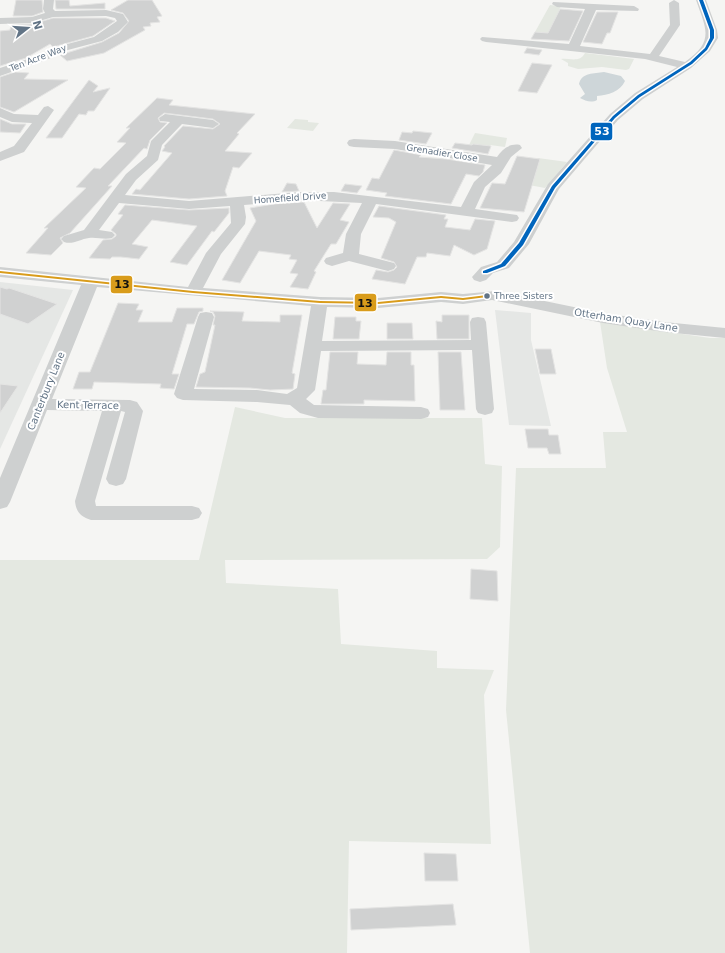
<svg xmlns="http://www.w3.org/2000/svg" width="725" height="953" viewBox="0 0 725 953" font-family="'DejaVu Sans',sans-serif">
  <style>
    .built { fill: #e5e7e5 }
    .green { fill: #e4e8e1 }
    .water { fill: #ced6d9 }
    .building { fill: #d0d1d1; stroke: #e4e4e3 }
    .lines { fill: none; stroke-linecap: round; stroke-linejoin: round }
    .minor { fill: #ced0d0; fill-rule: evenodd }
    .bus-1-casing { stroke: #fff; stroke-width: 3 }
    .bus-2-casing { stroke: #fff; stroke-width: 3 }
    .bus-1 { fill: #d99c1b; fill-rule: evenodd }
    .bus-2 { fill: #0065bd; fill-rule: evenodd }
    .bus-dot { fill: #627486; stroke: #fff; stroke-width: 1.5 }
    .labels { text-anchor: middle; dominant-baseline: central; stroke-width: 4; stroke-linejoin: round; paint-order: stroke }
    .far-street-label { font-size: 9px; fill: #627486; stroke: #fff }
    .bus-label { font-size: 9px; fill: #627486; stroke: #fff; text-anchor: start }
    .street-label { font-size: 10px; fill: #627486; stroke: #fff }
    .line-badge { stroke: #fff; stroke-width: 1.5 }
    .badge-label { font-size: 11px; text-anchor: middle; font-weight: bold; fill: #fff }
    .pale-badge-label { font-size: 11px; text-anchor: middle; font-weight: bold; fill: #111 }
  </style>
  <rect width="100%" height="100%" fill="#f5f5f3"/>
  <g class="built">
    <polygon points="0,282 73,290 0,449"/>
    <polygon points="495,310 531,313 531,340 551,426 509,425"/>
  </g>
  <g class="green">
    <polygon points="550,5 561,6 559,10 568,35 535,32"/>
    <path d="M585,53L634,59L629,69L626,70L602,67L578,69L568,66V63L561,59C570,58 580,63 585,53Z"/>
    <polygon points="295,119 308,120 308,122 319,123 313,131 287,128"/>
    <polygon points="475,133 507,138 505,147 490,145 485,152 484,145 469,145"/>
    <polygon points="538,158 567,162 545,188 529,185 532,184 534,180 531,179"/>
    <polygon points="600,322 710,338 725,338 725,953 530,953 506,710 516,468 606,468 603,432 627,432 607,368"/>
    <polygon points="235,407 285,418 482,418 485,464 502,466 500,547 487,559 225,560 226,583 338,589 341,644 437,651 437,668 494,670 484,695 491,844 349,841 347,953 0,953 0,560 199,560"/>
  </g>
  <path class="water" d="M604,72L621,76L625,81C620,92 608,95 597,96V100C592,103 585,101 580,98L585,94L579,84C582,72 594,74 604,72Z"/>
  <g class="building">
    <polygon points="16,0 42,0 43,12 32,16 13,16"/>
    <polygon points="55,0 69,0 70,6 105,3 105,9 56,9"/>
    <polygon points="128,0 152,0 162,16 157,17 160,22 150,23 151,26 143,27 145,30 104,53 67,61 60,55 102,42 119,33 129,21 123,13 111,10"/>
    <polygon points="560,9 583,11 569,41 531,39 535,32 548,33"/>
    <polygon points="597,12 618,12 610,33 607,33 602,44 583,42"/>
    <polygon points="53,18 106,18 115,21 93,36 53,47 50,44 26,58 0,66 0,31 10,30 11,25 33,24"/>
    <polygon points="527,48 542,50 539,55 524,53"/>
    <polygon points="532,63 552,65 537,93 518,91"/>
    <polygon points="15,72 29,73 24,79 68,80 14,112 0,107 0,77"/>
    <polygon points="89,80 98,86 93,92 110,88 94,111 88,111 86,115 79,114 62,138 46,138"/>
    <polygon points="157,98 173,100 169,105 255,114 237,133 239,134 225,151 252,153 239,168 233,167 225,191 227,196 189,199 132,194 136,189 140,190 172,153 162,151 165,147 164,146 183,126 213,129 220,124 213,119 164,113 158,118 160,122 167,123 150,140 147,149 144,148 108,186 112,186 70,233 60,238 63,243 51,255 26,253 48,228 44,228 86,188 76,187 94,168 100,169 126,143 117,142 130,128 126,128"/>
    <polygon points="0,119 12,124 26,124 20,133 0,132"/>
    <polygon points="413,131 432,133 426,144 399,140 402,132 412,133"/>
    <polygon points="455,143 472,145 473,144 491,146 488,154 452,148"/>
    <polygon points="394,150 421,155 419,157 446,159 485,165 483,172 479,176 466,174 451,204 385,196 387,193 366,190 372,178 379,179"/>
    <polygon points="517,156 540,159 524,212 480,208 492,183 505,184"/>
    <polygon points="287,183 296,184 299,191 282,192"/>
    <polygon points="345,184 362,186 357,193 341,191"/>
    <polygon points="304,202 317,228 333,203 350,204 340,220 349,222 336,244 331,244 314,271 316,272 308,289 290,287 298,274 290,273 297,260 289,259 291,255 259,251 240,283 222,280 256,221 250,208 274,204"/>
    <polygon points="125,205 189,210 229,208 229,213 214,232 212,231 187,265 170,262 197,226 152,220 132,244 148,247 139,259 121,257 112,257 110,259 89,258 103,240 112,239 116,236 116,234 111,230 123,215 118,214"/>
    <polygon points="379,206 446,215 444,219 448,219 445,227 470,230 475,219 495,221 487,249 474,255 454,245 450,256 427,253 426,257 417,257 405,284 372,279 376,270 388,272 394,270 397,267 394,262 381,258 396,222 389,218 373,217"/>
    <polygon points="0,287 7,289 9,288 57,304 28,324 0,314"/>
    <polygon points="118,303 139,304 136,310 143,310 138,322 172,322 177,308 203,308 203,311 199,312 194,324 187,324 172,374 179,374 174,389 160,388 161,384 94,382 92,389 73,389 79,372 90,372"/>
    <polygon points="210,311 244,312 242,321 280,322 280,315 302,315 292,373 295,374 293,389 270,390 250,388 196,387 200,374 205,372 215,325 213,325 215,316 213,312"/>
    <polygon points="442,315 469,315 469,339 437,339 436,321 442,322"/>
    <polygon points="335,317 356,317 356,321 361,321 359,339 333,339"/>
    <polygon points="387,323 412,323 413,339 387,339"/>
    <polygon points="535,349 551,349 556,374 540,374"/>
    <polygon points="330,352 358,352 357,364 386,365 387,352 411,352 411,365 414,365 415,401 364,400 364,404 321,404 323,390 326,390"/>
    <polygon points="438,352 461,352 465,410 440,410"/>
    <polygon points="0,384 18,386 0,413"/>
    <polygon points="525,429 548,429 549,435 558,435 561,454 549,454 547,448 528,448"/>
    <polygon points="471,569 497,571 498,601 470,599"/>
    <polygon points="424,853 456,854 458,881 425,881"/>
    <polygon points="453,904 456,925 351,930 350,909"/>
  </g>
  <g class="lines">
    <g class="minor">
      <polygon points="44,0 54,0 53,9 55,11 106,10 123,14 128,22 118,32 102,41 64,51 51,58 0,76 0,68 43,54 56,47 94,37 117,21 115,18 106,16 53,17 33,23 0,24 0,18 32,17 45,13 43,9"/>
      <path d="M674,0L679,3L680,25L659,56L685,62C715,41 706,29 696,0H706L717,30L718,38L710,51L691,68L643,99L618,120L559,189L529,244L509,268L493,273L486,280L480,282L474,280L472,277L481,267L497,262L514,242L548,184L610,114L635,93L677,67L645,59L486,42L482,41L480,39L482,37L569,44L585,9L557,7L552,4L553,2L634,6L639,9L638,11L596,10L580,46L650,54L670,25L669,3Z"/>
      <polygon points="48,106 54,110 24,152 0,161 0,152 14,146 32,123 12,122 0,117 0,108 14,114 38,115 44,107"/>
      <path d="M165,114L213,120L219,124L213,128L182,124L162,145L158,160L136,180L125,195L189,201L299,192H334L461,207L474,182L492,165L395,149L354,147L349,146L347,143L349,140L354,139L395,141L497,157C502,149 510,143 520,145L522,148L511,157L501,173L485,187L475,209L517,215L519,218L517,221L512,222L376,204L361,234L359,254L394,263L396,266L394,269L388,271L349,261L332,266L326,264L324,261L326,258L343,253L346,234L362,203L299,200L244,205L246,217L245,224L221,254L203,288L320,297L378,298L441,292L463,294L496,291L603,313L664,322L725,328V338L664,332L603,323L492,300L463,304L441,302L378,308L327,307L322,341L471,340L470,322L472,318L478,317L484,318L486,322L494,409L492,413L485,415L478,413L476,409L472,350L321,351L315,390L306,399L314,405L421,407L428,409L430,413L428,417L421,419L318,418L300,413L290,405L257,402L183,400L177,398L174,394L198,317L200,313L206,312L212,313L214,317L194,389L257,390L287,394L297,388L311,306L97,287L52,399L130,400L137,402L143,411L126,479L123,484L116,486L109,484L106,479L125,412L121,411L95,501L96,506H192L199,508L202,513L199,518L192,520H91C81,517 76,512 75,501L102,411L47,410L10,502L7,507L0,509V478L81,285L0,277V267L188,287L206,253L231,223L230,206L189,209L119,203L99,230L112,232L115,235L112,238C104,240 97,237 89,238C80,239 73,245 64,242L61,239L64,236L84,230L126,174L147,156L151,141L170,122L160,121L159,118Z"/>
    </g>
    <g class="bus-1-casing">
      <polygon id="bus-1" points="0,271 193,291 320,301 378,302 441,296 463,298 487,295 489,296 487,297 463,300 441,298 378,304 320,303 193,293 0,273"/>
    </g>
    <g class="bus-2-casing">
      <polygon id="bus-2" points="699,0 703,0 714,30 714,38 707,50 692,64 640,97 615,118 555,188 523,245 505,266 487,273 483,273 483,271 501,264 519,243 552,186 613,116 638,95 690,62 705,48 710,38 710,30"/>
    </g>
    <use href="#bus-1" class="bus-1"/>
    <use href="#bus-2" class="bus-2"/>
  </g>
  <circle class="bus-dot" cx="487" cy="296" r="3.5"/>
  <g class="labels">
    <g class="far-street-label">
      <text transform="translate(38 58) rotate(-21)">Ten Acre Way</text>
      <text transform="translate(442 153) rotate(9)">Grenadier Close</text>
      <text transform="translate(290 198) rotate(-4)">Homefield Drive</text>
    </g>
    <g class="bus-label">
      <text x="494" y="296">Three Sisters</text>
    </g>
    <g class="street-label">
      <text transform="translate(626 320) rotate(9)">Otterham Quay Lane</text>
      <text transform="translate(46 391) rotate(-68)">Canterbury Lane</text>
      <text transform="translate(88 405) rotate(1)">Kent Terrace</text>
    </g>
  </g>
  <g class="line-badge">
    <rect x="590" y="122" width="23" height="19" rx="4" fill="#0065bd"/>
    <rect x="110" y="275" width="23" height="19" rx="4" fill="#d99c1b"/>
    <rect x="354" y="293" width="23" height="19" rx="4" fill="#d99c1b"/>
  </g>
  <g class="badge-label">
    <text x="602" y="135">53</text>
  </g>
  <g class="pale-badge-label">
    <text x="122" y="288">13</text>
    <text x="365" y="307">13</text>
  </g>
  <g transform="translate(28 28) rotate(73)" stroke="#ffffff" stroke-width="3" paint-order="stroke">
  <path d="M0-3L7 15L0 10L-7 15Z" fill="#627486"/>
  <text y="-6" font-size="11" font-weight="bold" text-anchor="middle" fill="#627486">N</text>
  </g>
</svg>
